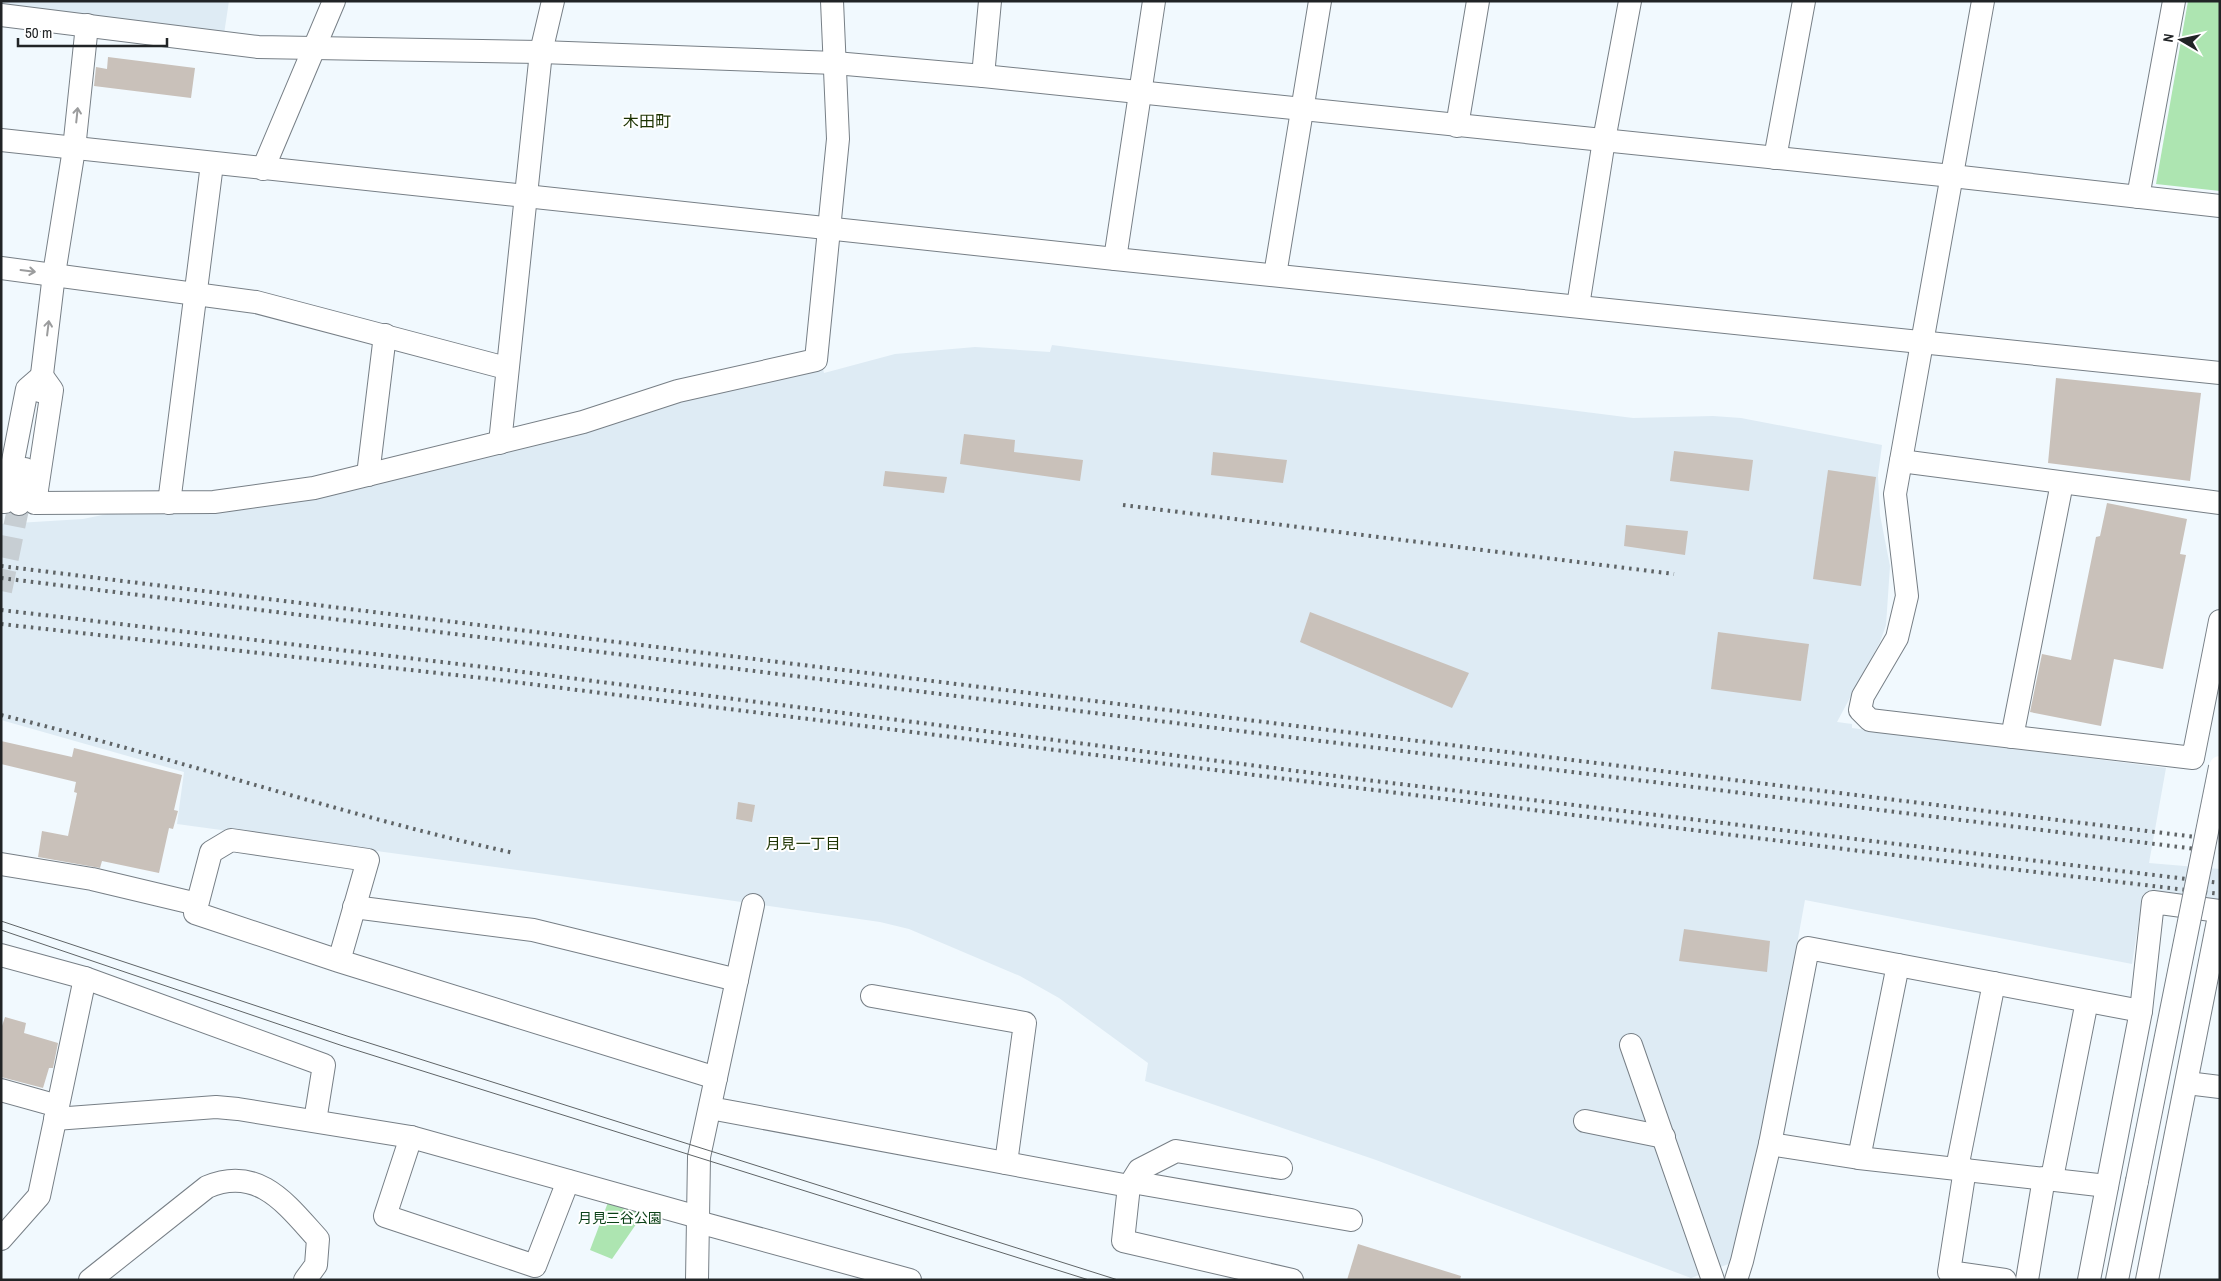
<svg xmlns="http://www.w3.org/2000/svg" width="2221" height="1281" viewBox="0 0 2221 1281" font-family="'Archivo Narrow','Noto Sans JP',sans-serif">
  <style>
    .built { fill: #deebf4 }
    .green { fill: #ade5b1 }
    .building { fill: #c9c1ba }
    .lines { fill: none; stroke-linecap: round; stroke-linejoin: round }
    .minor-tunnel { stroke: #c7ced3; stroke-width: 22; stroke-dasharray: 22 11; stroke-linecap: butt }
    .minor-casing { stroke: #777f86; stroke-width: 24 }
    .minor { stroke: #fff; stroke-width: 22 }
    .tram { stroke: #5f6466; stroke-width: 1 }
    .rail { stroke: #5f6466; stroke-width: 4; stroke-dasharray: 2.5 5; stroke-linecap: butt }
    .minor-bridge-casing { stroke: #777f86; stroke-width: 24; stroke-linecap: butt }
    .minor-bridge { stroke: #fff; stroke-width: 22 }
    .oneway { stroke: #9b9c9d }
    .labels { text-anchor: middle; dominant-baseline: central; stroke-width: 4; stroke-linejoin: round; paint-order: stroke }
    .park-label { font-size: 14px; fill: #0b4117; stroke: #fff }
    .neighbourhood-label { font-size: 15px; fill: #1c3301; stroke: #fff }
    .quarter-label { font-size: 16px; fill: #1c3301; stroke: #fff }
  </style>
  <rect width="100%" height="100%" fill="#f1f9fe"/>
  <g class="built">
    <polygon points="1,1 229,1 224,34 1,5"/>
    <polygon points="1052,345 1633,418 1713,416 1741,418 1882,445 1878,475 1880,515 1890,566 1886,625 1880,642 1837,722 1852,724 1852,728 2166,768 2149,863 2220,869 2220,903 2143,894 2132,964 1805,900 1766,1115 1734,1262 1691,1278 1376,1160 1145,1081 1148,1063 1059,998 1020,976 909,929 880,922 546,874 177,824 184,772 1,720 1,524 83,519 122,511 199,510 677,400 823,369 824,373 895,354 975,347 1050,352"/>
  </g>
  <g class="green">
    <polygon points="2188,1 2220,1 2220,191 2156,184"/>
    <polygon points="610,1197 648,1207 612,1259 590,1250"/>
  </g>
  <g class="building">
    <polygon points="108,57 195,68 191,98 94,86 96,67 107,69"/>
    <polygon points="2056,378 2201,393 2190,481 2048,463"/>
    <polygon points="964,434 1015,440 1014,452 1083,460 1080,481 960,464"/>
    <polygon points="1674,451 1753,460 1749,491 1670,481"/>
    <polygon points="1213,452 1287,460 1283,483 1211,475"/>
    <polygon points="1828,470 1876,477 1861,586 1813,579"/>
    <polygon points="885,471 947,477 944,493 883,486"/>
    <polygon points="2107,503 2187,519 2180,554 2186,555 2163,669 2114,659 2101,726 2030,712 2042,654 2071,660 2096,537 2100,536"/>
    <polygon points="1626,525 1688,531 1685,555 1624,546"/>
    <polygon points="1310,612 1469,673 1452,708 1300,642"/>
    <polygon points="1718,632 1809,644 1801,701 1711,689"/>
    <polygon points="1,741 72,757 74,748 182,775 174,810 178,811 173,829 169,828 159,873 102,861 100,868 38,857 42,831 68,836 77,793 74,792 76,782 1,764"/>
    <polygon points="738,802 755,805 752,822 736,819"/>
    <polygon points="1684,929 1770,941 1767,972 1679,961"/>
    <polygon points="5,1017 26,1023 24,1033 58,1043 53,1068 49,1068 43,1088 1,1077 1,1029"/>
    <polygon points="1358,1244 1461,1276 1460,1280 1347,1280"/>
  </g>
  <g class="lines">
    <polyline class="minor-tunnel" points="1,591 19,504"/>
    <g class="minor-casing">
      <g id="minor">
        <polyline points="1983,1 1895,494 1907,596 1897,638 1863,696 1860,710 1870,720 1878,721 2193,758 2220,621"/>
        <polyline points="1,15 258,47 541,52 835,63 983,76 1952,176 2220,206"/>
        <polyline points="983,76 990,1"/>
        <polyline points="1457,126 1478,1"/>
        <polyline points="1,140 1115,259 2220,373"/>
        <polyline points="1775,158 1804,1"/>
        <polyline points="263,169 334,1"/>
        <polyline points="2138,197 2174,1"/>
        <polyline points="1115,259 1154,1"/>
        <polyline points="1,268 256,302 506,368"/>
        <polyline points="1275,275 1320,1"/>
        <polyline points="1578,306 1604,140 1630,1"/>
        <polyline points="42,376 52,390 35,503 214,502 314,488 583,422 678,391 816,360 838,139 832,1"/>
        <polyline points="40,391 54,274 74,149 87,25"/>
        <polyline points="500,443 541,52 553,1"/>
        <polyline points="1901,461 2220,503"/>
        <polyline points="368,475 385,335"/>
        <polyline points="1,502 5,502 27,389 42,376"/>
        <polyline points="169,503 212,164"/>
        <polyline points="19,504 25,469"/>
        <polyline points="2012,737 2062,483"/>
        <polyline points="1,864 92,879 197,904"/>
        <polyline points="354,907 533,930 737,980"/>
        <polyline points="1,955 85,978 324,1065 315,1121"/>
        <polyline points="339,961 368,860 231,840 211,852 195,913 339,961 716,1078"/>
        <polyline points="872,996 1025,1023 1006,1163"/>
        <polyline points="1631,1045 1713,1280"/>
        <polyline points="2187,1083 2220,1087"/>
        <polyline points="1,1090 58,1106"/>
        <polyline points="710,1108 1129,1186"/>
        <polyline points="55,1119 216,1107 238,1109 411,1137 698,1217"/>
        <polyline points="1585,1121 1664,1137"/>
        <polyline points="411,1137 385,1216 535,1266 568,1181"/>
        <polyline points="1770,1144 1859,1158 2107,1186"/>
        <polyline points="1859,1158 1898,965"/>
        <polyline points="1281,1168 1176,1151 1139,1170 1129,1186 1123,1241 1292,1280"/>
        <polyline points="1957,1168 1994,983"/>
        <polyline points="1965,1169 1949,1272 2005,1280"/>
        <polyline points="2052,1178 2087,1001"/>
        <polyline points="1132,1182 1351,1220"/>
        <polyline points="698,1222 910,1280"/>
        <polyline points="1,1239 39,1196 85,978"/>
        <path d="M90,1280L207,1187C259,1165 287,1205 318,1239L316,1265L305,1280"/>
        <polyline points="697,1280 699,1157 753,905"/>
        <polyline points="1736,1280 1742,1261 1770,1144 1808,948 2141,1011"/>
        <polyline points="2027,1280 2044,1178"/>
        <polyline points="2089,1280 2141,1011 2153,902 2219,911"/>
        <polyline points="2117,1280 2137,1181"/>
        <polyline points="2147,1280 2220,911"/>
      </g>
    </g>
    <use href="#minor" class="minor"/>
    <g class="tram">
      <polyline points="1,921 347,1036 1118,1280"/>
      <polyline points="1,930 343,1046 1089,1280"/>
    </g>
    <g class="rail">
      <polyline points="1123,505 1674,574"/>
      <polyline points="1,566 2220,840"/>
      <polyline points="1,578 2220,852"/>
      <polyline points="1,610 484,667 1375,781 2220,883"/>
      <polyline points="1,624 482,678 1860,851 2220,894"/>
      <path d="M1,715C173,757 341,815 514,853"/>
    </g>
    <g class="minor-bridge-casing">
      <polyline id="minor-bridge" points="2137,1181 2220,767"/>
    </g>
    <use href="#minor-bridge" class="minor-bridge"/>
  </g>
  <defs><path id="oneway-shaft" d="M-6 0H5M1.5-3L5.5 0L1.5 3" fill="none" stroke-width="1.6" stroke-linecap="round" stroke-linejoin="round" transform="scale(1.25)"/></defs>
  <g class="oneway">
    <use href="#oneway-shaft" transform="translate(77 115) rotate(-84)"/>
    <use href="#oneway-shaft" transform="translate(28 271) rotate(7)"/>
    <use href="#oneway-shaft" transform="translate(48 328) rotate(-83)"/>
  </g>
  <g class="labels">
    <g class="park-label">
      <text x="620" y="1218">月見三谷公園</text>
    </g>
    <g class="neighbourhood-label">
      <text x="803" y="843">月見一丁目</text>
    </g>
    <g class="quarter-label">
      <text x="647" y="121">木田町</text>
    </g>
  </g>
  <rect width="2221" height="1281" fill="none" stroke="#212426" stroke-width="5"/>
  <g transform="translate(2181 40) rotate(279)" stroke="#ffffff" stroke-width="4" paint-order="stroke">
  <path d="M0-4L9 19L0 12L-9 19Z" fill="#212426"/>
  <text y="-8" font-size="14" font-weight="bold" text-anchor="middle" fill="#212426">N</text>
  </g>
  <path d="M18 38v8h149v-8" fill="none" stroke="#212426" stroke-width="2.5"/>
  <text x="25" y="38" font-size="15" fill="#212426" stroke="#ffffff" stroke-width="4" paint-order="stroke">50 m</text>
</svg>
